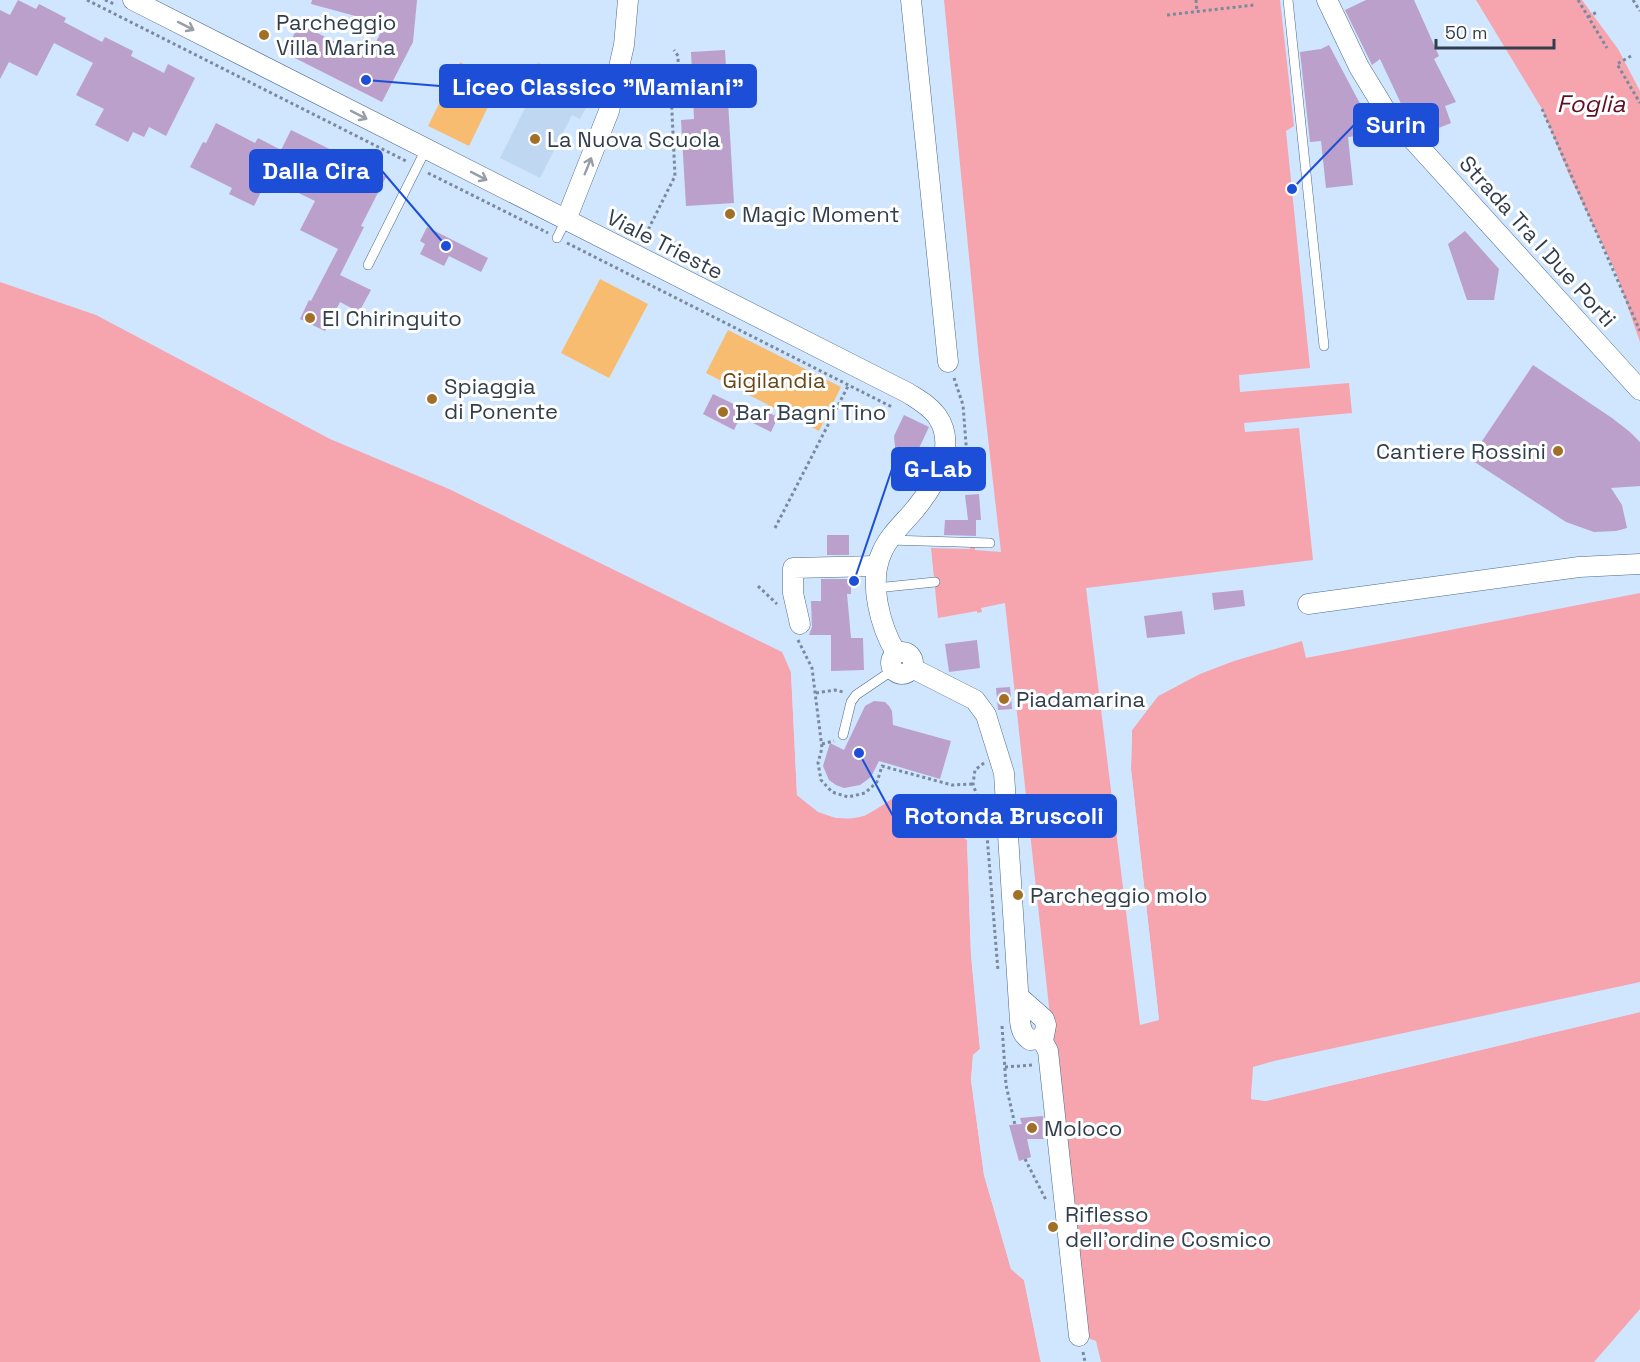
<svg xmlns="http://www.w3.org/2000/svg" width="1640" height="1362" viewBox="0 0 1640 1362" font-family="'Space Grotesk',sans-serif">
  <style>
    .built { fill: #bfd7f1 }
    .green { fill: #f7bc6f }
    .water { fill: #f6a5ae }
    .pier { fill: #d0e5fe }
    .building { fill: #baa0cb }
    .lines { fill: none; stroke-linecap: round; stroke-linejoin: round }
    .lane-casing { stroke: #4b6a8d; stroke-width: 10 }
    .street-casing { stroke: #4b6a8d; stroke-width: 21 }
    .path { stroke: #798a9e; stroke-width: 3; stroke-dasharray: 3 3; stroke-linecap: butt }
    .lane { stroke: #fff; stroke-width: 9 }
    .street { stroke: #fff; stroke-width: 20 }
    .oneway { stroke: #989ea6 }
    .poi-dot { fill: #a26f26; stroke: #fff; stroke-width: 2 }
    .labels { text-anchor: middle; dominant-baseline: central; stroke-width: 6; stroke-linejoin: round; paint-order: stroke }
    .poi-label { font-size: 22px; fill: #303e4e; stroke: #fff; text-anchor: start }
    .street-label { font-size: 22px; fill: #303e4e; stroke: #fff }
    .park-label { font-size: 22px; fill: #694819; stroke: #fff }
    .water-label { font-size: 24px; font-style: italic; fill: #610e24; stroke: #fff }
    .leader { fill: none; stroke: #1d4ed8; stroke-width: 2 }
    .callout-dot { fill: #1d4ed8; stroke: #fff; stroke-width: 2 }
    .callout { fill: #1d4ed8; stroke: #1d4ed8; stroke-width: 2 }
    .callout-label { font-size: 24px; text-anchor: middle; font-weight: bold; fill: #fff }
  </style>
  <rect width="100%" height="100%" fill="#d0e5fe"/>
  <polygon class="built" points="538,62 595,91 580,119 572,115 540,178 500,158 532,94 524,90"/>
  <g class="green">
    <polygon points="460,62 500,82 469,146 428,126"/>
    <polygon points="600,279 648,304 609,378 561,353"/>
    <polygon points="728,330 841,387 819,431 706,373"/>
  </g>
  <g class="water">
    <polygon points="944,0 1280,0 1294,126 1286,131 1310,368 1239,375 1240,392 1349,383 1352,413 1244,423 1245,432 1299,428 1313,560 1086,588 1140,1025 1159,1020 1131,769 1132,730 1158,696 1200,674 1234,661 1302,641 1306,658 1640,593 1640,982 1274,1061 1253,1067 1251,1099 1266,1101 1640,1012 1640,1309 1594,1362 1101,1362 1096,1341 1085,1337 1005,603 981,608 982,612 977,613 977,611 938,618 931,548 970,549 970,546 975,546 975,550 1001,552 979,359"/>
    <polygon points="1476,0 1582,0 1618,49 1640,91 1640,342 1616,273 1570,177 1542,109"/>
    <path d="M0,282L96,315L330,439L449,489L782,652L791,672L797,795C817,812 835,824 863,816C874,812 886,802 897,796L933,816L930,832L938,836L943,821L967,840L971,955L980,1049L973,1055L971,1080L984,1175L1011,1269L1024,1280L1041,1362H0Z"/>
  </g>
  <g class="pier">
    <polygon points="781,648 785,651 794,672 800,793 819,809 837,815 863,813 888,798 887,802 864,816 836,818 818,812 797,795 791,672"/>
    <polygon points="1178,682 1177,686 1158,696 1132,730 1131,769 1159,1020 1153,1021 1153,1018 1155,1017 1128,769 1129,729 1156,693"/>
    <polygon points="964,834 970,840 974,955 983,1049 976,1056 974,1080 987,1175 1013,1267 1027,1279 1044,1362 1041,1362 1040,1359 1024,1280 1011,1269 984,1175 971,1080 973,1055 980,1049 971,955 967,840 964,838"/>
    <polygon points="1640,1009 1640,1012 1266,1101 1251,1099 1252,1083 1255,1082 1254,1096 1266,1098"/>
  </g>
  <g class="building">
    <polygon points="18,0 36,9 39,4 66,18 64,22 102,42 105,37 133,51 131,56 164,73 168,64 195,78 166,136 149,127 144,137 133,132 128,142 95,125 104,109 76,95 93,63 54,43 37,76 9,62 0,79 0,10 10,15"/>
    <polygon points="312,0 417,0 413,42 382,102 285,53 299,24 368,58 385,24 311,4"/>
    <polygon points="1366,0 1414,0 1439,56 1434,59 1456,102 1445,106 1451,123 1424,134 1404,110 1380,59 1372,65 1345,10"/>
    <polygon points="1329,45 1376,134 1348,137 1353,185 1326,188 1321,141 1310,142 1300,52 1321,49"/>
    <polygon points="725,50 734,203 686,206 681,120 694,119 691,52"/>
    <polygon points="216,123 255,143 258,138 281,150 291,130 386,177 361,226 364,227 340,275 371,290 359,312 340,302 325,331 300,319 309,300 311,301 338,249 300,230 315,201 268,178 254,206 229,194 232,188 190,167 203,142 206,143"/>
    <polygon points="427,227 488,258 481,272 449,256 444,266 420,254 425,244 420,241"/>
    <polygon points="1465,231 1499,269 1494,300 1467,300 1448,244"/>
    <polygon points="1533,365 1612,418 1630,432 1640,442 1640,486 1611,488 1622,505 1627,528 1616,531 1594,532 1566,522 1470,459"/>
    <polygon points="713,394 744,409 734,430 703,414"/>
    <polygon points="754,406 778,417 771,432 747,420"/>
    <polygon points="904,415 929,427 912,463 896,457 894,436"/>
    <polygon points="979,494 981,520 968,520 965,495"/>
    <polygon points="945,520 976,520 976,536 944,535"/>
    <rect x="827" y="535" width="22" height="20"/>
    <polygon points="821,579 851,579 851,594 847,594 851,638 863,638 864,670 831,671 831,635 809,635 812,627 811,601 821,601"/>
    <polygon points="1243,590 1245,606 1214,610 1212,593"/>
    <polygon points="1182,611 1185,634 1147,638 1144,616"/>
    <polygon points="977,640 980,668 949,672 945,644"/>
    <polygon points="1010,687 1012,709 998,710 996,688"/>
    <polygon points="874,701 885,702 889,706 892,711 893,725 951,741 940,779 879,761 871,777 860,785 844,788 836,785 829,780 823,766 830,743 844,750 865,706"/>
    <polygon points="1043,1116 1045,1139 1027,1139 1031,1157 1019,1161 1009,1125 1022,1124 1020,1118"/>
  </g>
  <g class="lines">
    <g class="lane-casing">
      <g id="lane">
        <polyline points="1288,0 1324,346"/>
        <polyline points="557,238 566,220"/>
        <polyline points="368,265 426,149"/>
        <polyline points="889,540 990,543"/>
        <polyline points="876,588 935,582"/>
        <polyline points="843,735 851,702 856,695 893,670"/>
      </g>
    </g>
    <g class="street-casing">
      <g id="street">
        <path d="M133,0L908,393C919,400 930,406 937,416C958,446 935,485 916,508C905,522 889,535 882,552C868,582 880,626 896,653"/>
        <polyline points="911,0 948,362"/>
        <polyline points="1327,0 1359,67 1384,108 1640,390"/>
        <polyline points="566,220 609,111 624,45 628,0"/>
        <polyline points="1308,604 1579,567 1640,564"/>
        <polyline points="800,624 793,593 793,568 877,566"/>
        <circle cx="902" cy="663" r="11"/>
        <path d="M912,668L975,700L986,715L1004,773L1020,1021C1021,1030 1023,1035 1030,1040L1038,1039L1044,1036L1046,1025L1044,1019L1019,997"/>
        <polyline points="1041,1038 1048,1051 1079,1336"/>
      </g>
    </g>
    <g class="path">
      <polyline points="87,0 406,161"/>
      <polyline points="105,0 116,5"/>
      <polyline points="1196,0 1197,12"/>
      <polyline points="1578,0 1607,48"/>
      <polyline points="1633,0 1640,11"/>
      <polyline points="1167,15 1254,5"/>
      <polyline points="1588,17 1597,12"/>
      <polyline points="1631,56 1617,64 1640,103"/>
      <polyline points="631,92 671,91"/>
      <polyline points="1542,109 1640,331"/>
      <polyline points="428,173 548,233"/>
      <polyline points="643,240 675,176 671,91 679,89 678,56 674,50"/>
      <polyline points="567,243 892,407"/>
      <polyline points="954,378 963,405 968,470 958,470"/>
      <polyline points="775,528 848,386"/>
      <polyline points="758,586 777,604"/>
      <polyline points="798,640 812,668 822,748 818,763 821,780 832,792 848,797 865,793 877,782 882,766 952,785 973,784"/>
      <polyline points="816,693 835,690 843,692"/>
      <polyline points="822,744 834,741"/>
      <polyline points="984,763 975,770 973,784 986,823 998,971"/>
      <polyline points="1002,1026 1006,1085 1015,1125"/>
      <polyline points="1005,1067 1033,1065"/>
      <polyline points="1025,1159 1046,1200"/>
      <polyline points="1083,1352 1085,1362"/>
    </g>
    <use href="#lane" class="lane"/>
    <use href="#street" class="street"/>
  </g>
  <defs><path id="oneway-shaft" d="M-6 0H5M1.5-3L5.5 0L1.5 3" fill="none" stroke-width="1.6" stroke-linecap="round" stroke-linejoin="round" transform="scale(1.5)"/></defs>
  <g class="oneway">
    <use href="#oneway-shaft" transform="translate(186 26) rotate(27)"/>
    <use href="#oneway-shaft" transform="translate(359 115) rotate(27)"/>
    <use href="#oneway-shaft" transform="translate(588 166) rotate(-68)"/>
    <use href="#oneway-shaft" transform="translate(479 176) rotate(27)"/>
  </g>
  <g class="poi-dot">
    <circle cx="264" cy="35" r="6"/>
    <circle cx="535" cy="139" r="6"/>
    <circle cx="730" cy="214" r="6"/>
    <circle cx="310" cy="318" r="6"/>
    <circle cx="432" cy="399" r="6"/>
    <circle cx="723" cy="412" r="6"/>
    <circle cx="1558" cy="451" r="6"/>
    <circle cx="1004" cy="699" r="6"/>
    <circle cx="1018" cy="895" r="6"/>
    <circle cx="1032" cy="1128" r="6"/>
    <circle cx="1053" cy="1227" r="6"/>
  </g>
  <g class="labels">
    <g class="poi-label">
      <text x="276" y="22">Parcheggio<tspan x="276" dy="25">Villa Marina</tspan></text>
      <text x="547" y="139">La Nuova Scuola</text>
      <text x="742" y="214">Magic Moment</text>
      <text x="322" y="318">El Chiringuito</text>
      <text x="444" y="386">Spiaggia<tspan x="444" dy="25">di Ponente</tspan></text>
      <text x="735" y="412">Bar Bagni Tino</text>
      <text x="1546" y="451" text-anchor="end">Cantiere Rossini</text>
      <text x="1016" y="699">Piadamarina</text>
      <text x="1030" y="895">Parcheggio molo</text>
      <text x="1044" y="1128">Moloco</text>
      <text x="1065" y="1214">Riflesso<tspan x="1065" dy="25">dell'ordine Cosmico</tspan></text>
    </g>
    <g class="street-label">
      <text transform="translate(1538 241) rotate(48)">Strada Tra I Due Porti</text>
      <text transform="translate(665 244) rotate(27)">Viale Trieste</text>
    </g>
    <g class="park-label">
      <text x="774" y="380">Gigilandia</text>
    </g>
    <g class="water-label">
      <text x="1591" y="103">Foglia</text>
    </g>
  </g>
  <path class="leader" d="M366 80L440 86M1292 189L1354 125M446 246L382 171M854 581L892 469M859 753L893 816"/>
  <g class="callout-dot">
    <circle cx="366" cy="80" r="6"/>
    <circle cx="1292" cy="189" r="6"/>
    <circle cx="446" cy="246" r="6"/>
    <circle cx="854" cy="581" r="6"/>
    <circle cx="859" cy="753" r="6"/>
  </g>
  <g class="callout">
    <rect x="440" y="65" width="316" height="42" rx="6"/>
    <rect x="1354" y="104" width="84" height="42" rx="6"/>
    <rect x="250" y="150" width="132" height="42" rx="6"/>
    <rect x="892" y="448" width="93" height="42" rx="6"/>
    <rect x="893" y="795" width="223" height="42" rx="6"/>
  </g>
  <g class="callout-label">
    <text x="598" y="95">Liceo Classico "Mamiani"</text>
    <text x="1396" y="133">Surin</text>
    <text x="316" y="179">Dalla Cira</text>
    <text x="938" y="477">G-Lab</text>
    <text x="1004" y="824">Rotonda Bruscoli</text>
  </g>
  <path d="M1436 39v9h118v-9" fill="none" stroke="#303e4e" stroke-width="3"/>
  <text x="1445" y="39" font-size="18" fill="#303e4e" stroke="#ffffff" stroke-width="4.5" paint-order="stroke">50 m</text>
</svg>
